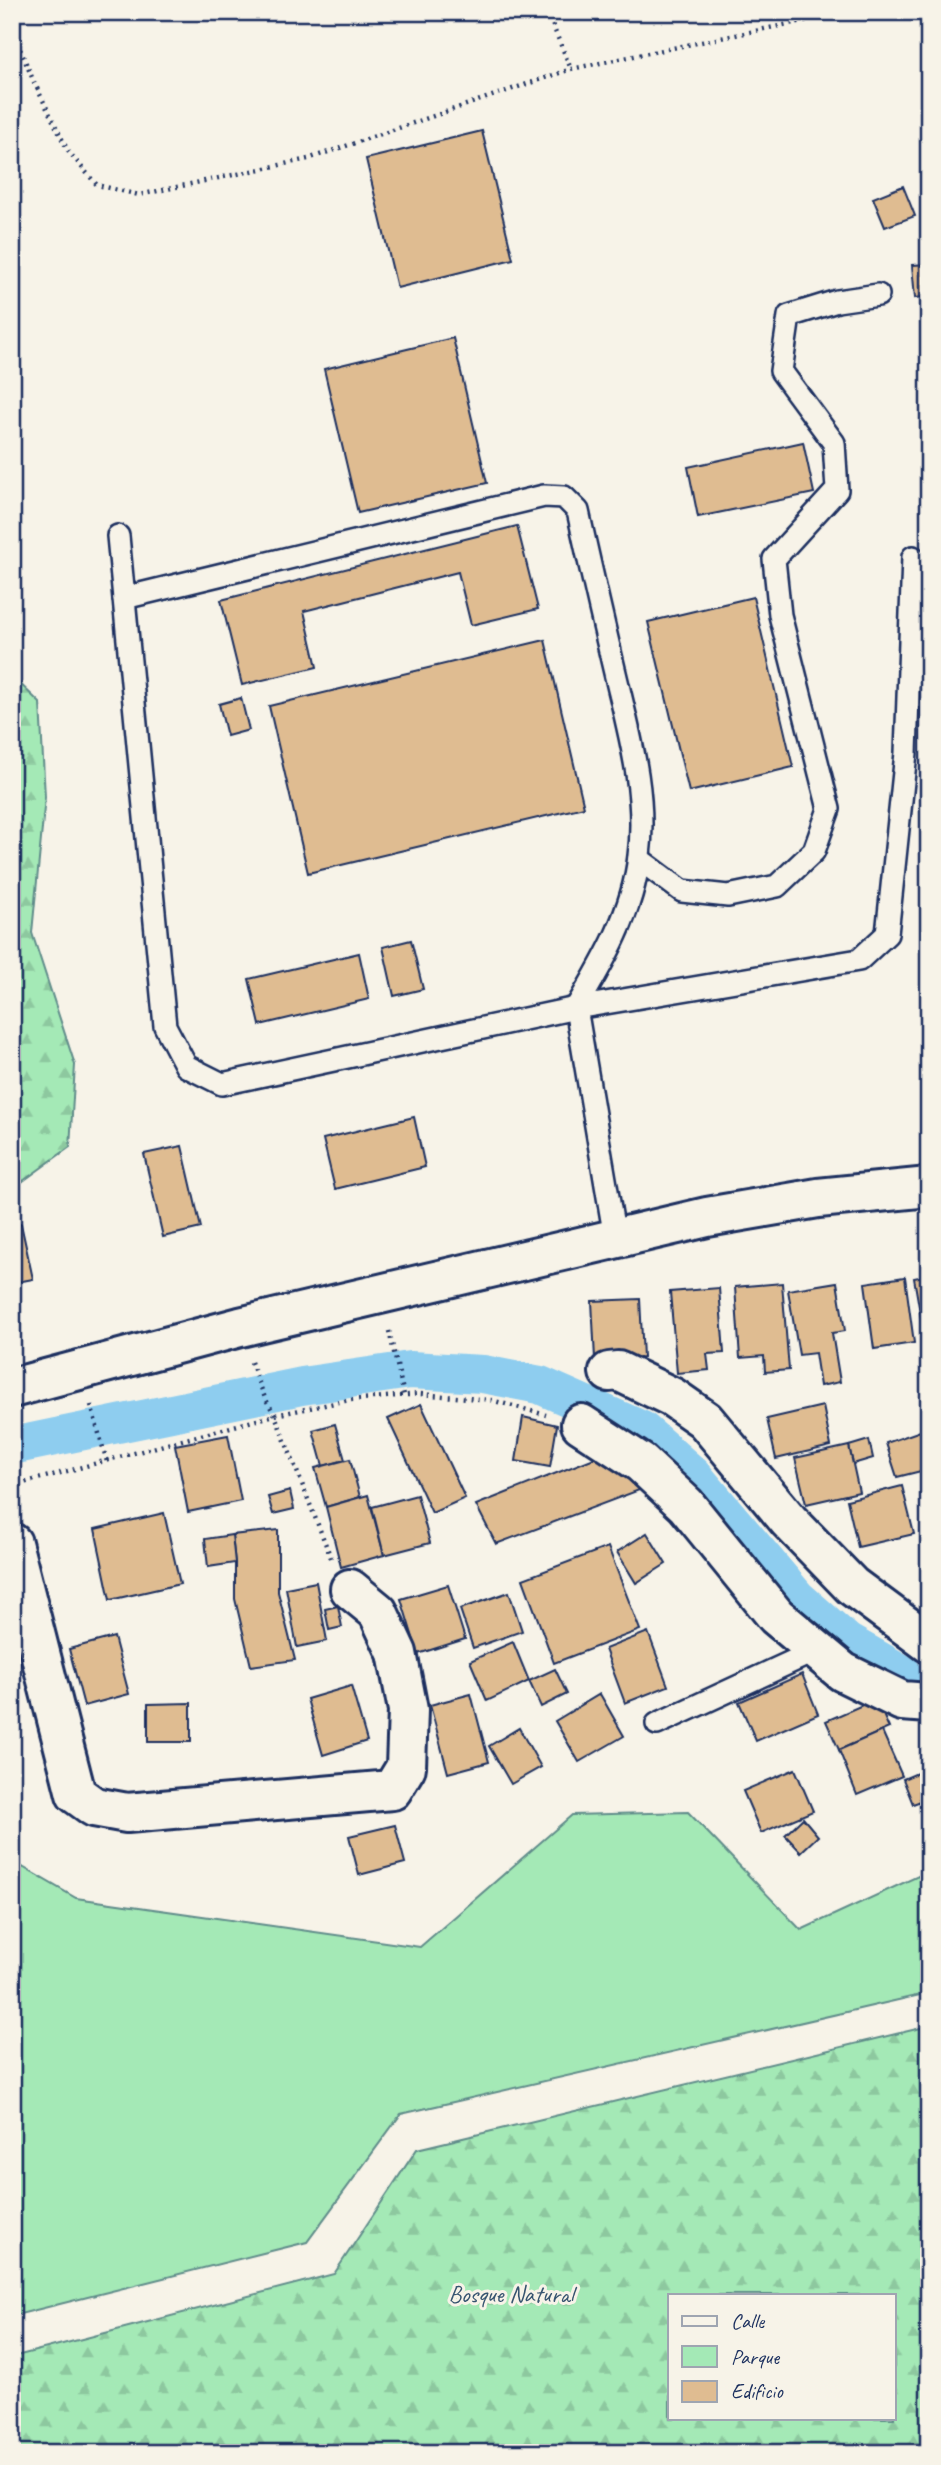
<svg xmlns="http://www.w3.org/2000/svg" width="941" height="2465" viewBox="0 0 941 2465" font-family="Caveat,sans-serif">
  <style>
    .green { fill: #a4e9b6; stroke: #608c8a; stroke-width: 2 }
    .forest { fill: url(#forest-firs); stroke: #608c8a; stroke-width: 2; fill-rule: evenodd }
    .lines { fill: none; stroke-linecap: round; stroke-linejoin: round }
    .canal { stroke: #8ecdef; stroke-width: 38 }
    .building { fill: #dfbc91; stroke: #1b2f5e; stroke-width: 2 }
    .lane-casing { stroke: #1b2f5e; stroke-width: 26 }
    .street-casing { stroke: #1b2f5e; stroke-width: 44 }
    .secondary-casing { stroke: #1b2f5e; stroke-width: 44 }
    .path { stroke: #1b2f5e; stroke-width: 4.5; stroke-dasharray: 2 5; stroke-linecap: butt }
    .lane { stroke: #f7f3e8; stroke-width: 21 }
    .street { stroke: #f7f3e8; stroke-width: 38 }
    .secondary { stroke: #f7f3e8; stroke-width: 38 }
    .labels { text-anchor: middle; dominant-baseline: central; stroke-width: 6; stroke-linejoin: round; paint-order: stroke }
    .park-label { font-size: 24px; fill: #365470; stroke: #f7f3e8 }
  </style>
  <defs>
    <pattern id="forest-firs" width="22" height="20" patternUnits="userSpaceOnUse" patternTransform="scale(1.75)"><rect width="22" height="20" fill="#a4e9b6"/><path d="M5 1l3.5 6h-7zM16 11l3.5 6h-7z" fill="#8dc89f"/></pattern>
  </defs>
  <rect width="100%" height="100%" fill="#f7f3e8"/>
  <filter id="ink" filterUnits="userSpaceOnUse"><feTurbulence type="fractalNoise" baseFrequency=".0143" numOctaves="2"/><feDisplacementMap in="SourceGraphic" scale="14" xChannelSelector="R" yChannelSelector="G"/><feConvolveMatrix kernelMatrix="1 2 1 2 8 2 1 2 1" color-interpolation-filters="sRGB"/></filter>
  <g filter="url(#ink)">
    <polygon class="green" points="688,1812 801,1930 929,1871 929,1993 401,2114 307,2242 12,2316 12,1861 76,1898 420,1947 572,1815"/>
    <g class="forest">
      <polygon points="12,676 40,703 45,797 32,933 75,1065 70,1147 12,1189"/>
      <path d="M929,2026V2453H12V2357L334,2274L417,2149ZM670,2295H894V2418H670Z"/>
    </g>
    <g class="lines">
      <polyline class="canal" points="12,1446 302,1386 410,1370 483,1374 540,1385 642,1430 693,1475 797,1598 847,1642 903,1674"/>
    </g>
    <g class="building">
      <polygon points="482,131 513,259 397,288 366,159"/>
      <polygon points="903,186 915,216 885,227 873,198"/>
      <polygon points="929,264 929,296 915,298 912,265"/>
      <polygon points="453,338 487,483 358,513 324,369"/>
      <polygon points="803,442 814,493 698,517 688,467"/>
      <polygon points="517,526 538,609 471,625 458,572 304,611 317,667 242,685 221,600"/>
      <polygon points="753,597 793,767 689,792 648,622"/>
      <polygon points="545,640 584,807 308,873 269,706"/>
      <polygon points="241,698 249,730 227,736 219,704"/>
      <polygon points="411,940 423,989 394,996 383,947"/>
      <polygon points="359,953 369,999 260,1025 249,979"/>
      <polygon points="414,1117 425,1167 335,1189 323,1139"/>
      <polygon points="182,1146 201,1228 163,1237 144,1154"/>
      <polygon points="21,1224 33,1279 12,1283 12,1226"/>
      <polygon points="929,1275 929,1347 926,1347 914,1278"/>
      <polygon points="905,1277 914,1343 874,1349 865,1283"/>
      <polygon points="837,1282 845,1331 832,1333 840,1382 820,1386 815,1353 799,1355 788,1290"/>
      <polygon points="782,1283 789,1370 765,1372 764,1356 740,1358 735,1287"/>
      <polygon points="719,1288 724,1353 707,1354 709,1370 677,1373 670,1292"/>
      <polygon points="640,1299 643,1357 595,1359 592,1301"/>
      <polygon points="421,1404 465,1498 432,1513 388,1419"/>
      <polygon points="823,1406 831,1446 776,1459 767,1419"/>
      <polygon points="523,1417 557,1425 550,1467 516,1461"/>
      <polygon points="335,1424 345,1460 323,1466 313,1430"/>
      <polygon points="929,1428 929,1469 897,1477 886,1443"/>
      <polygon points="228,1435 241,1501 188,1512 175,1445"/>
      <polygon points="869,1440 873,1458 853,1464 849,1446"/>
      <polygon points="849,1446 859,1492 806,1504 795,1458"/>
      <polygon points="612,1451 650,1486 496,1544 476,1505"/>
      <polygon points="350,1459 360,1497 326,1507 315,1468"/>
      <polygon points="902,1486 914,1534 858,1547 847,1500"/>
      <polygon points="290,1491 294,1509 273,1514 268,1497"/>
      <polygon points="368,1495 384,1555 341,1567 326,1507"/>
      <polygon points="417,1495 430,1543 384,1555 372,1507"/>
      <polygon points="164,1513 180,1584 110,1600 95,1529"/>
      <polygon points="278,1530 278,1592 295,1660 251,1666 235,1599 235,1563 232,1535"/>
      <polygon points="647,1533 666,1564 636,1583 617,1552"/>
      <polygon points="232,1535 235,1563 208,1567 205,1539"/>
      <polygon points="608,1547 640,1630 554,1663 523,1579"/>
      <polygon points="316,1582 327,1641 297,1647 286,1588"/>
      <polygon points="448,1585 465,1639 418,1654 401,1599"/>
      <polygon points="509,1592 522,1631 473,1648 460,1609"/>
      <polygon points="338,1606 342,1627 329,1630 325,1609"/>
      <polygon points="648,1632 668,1686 625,1703 605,1649"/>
      <polygon points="114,1637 129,1694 84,1706 69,1649"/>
      <polygon points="513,1642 529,1681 487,1701 470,1661"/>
      <polygon points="555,1669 567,1694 541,1707 529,1681"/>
      <polygon points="802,1674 818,1714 756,1741 739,1702"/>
      <polygon points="351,1686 367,1741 323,1755 307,1699"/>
      <polygon points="471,1694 489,1762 448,1773 430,1705"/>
      <polygon points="600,1694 624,1736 579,1762 555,1721"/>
      <polygon points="876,1699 889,1728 839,1750 826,1721"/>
      <polygon points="191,1703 191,1742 148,1742 148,1704"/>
      <polygon points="519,1728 541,1767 511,1784 489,1746"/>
      <polygon points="882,1731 902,1776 857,1795 839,1750"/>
      <polygon points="929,1768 929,1798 913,1804 903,1779"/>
      <polygon points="795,1769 813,1811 761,1833 743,1791"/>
      <polygon points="803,1818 818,1836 801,1852 785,1835"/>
      <polygon points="395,1825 405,1863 359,1875 349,1836"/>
    </g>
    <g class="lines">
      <g class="lane-casing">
        <g id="lane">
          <polyline points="118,536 165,1026 186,1066 222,1084 576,1008 859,960 887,934 906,753 913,557"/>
          <path d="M124,598L544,496L564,497L578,511C590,566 603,622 616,677C630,736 647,796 639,856C633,912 604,961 576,1008L615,1238"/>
          <polyline points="639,859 682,891 728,896 777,886 814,851 829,809 780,615 774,559 837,490 834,443 781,371 789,316 837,301 878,295"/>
          <polyline points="657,1724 817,1650"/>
        </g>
      </g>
      <g class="street-casing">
        <g id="street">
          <polyline points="609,1372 618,1371 672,1397 705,1420 789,1521 852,1586 929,1643"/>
          <polyline points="581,1424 641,1463 686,1505 776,1616 843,1672 902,1701 929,1703"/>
          <polyline points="12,1543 76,1794 94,1807 127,1813 392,1790 406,1767 408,1710 397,1653 378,1612 350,1589"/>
        </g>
      </g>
      <g class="secondary-casing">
        <polyline id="secondary" points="12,1388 240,1327 707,1217 818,1198 929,1187"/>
      </g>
      <g class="path">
        <polyline points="547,12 571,69"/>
        <polyline points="12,30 34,82 68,151 97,185 139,195 308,159 571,69 808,20 920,12"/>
        <polyline points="389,1331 404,1395"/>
        <polyline points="251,1362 265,1398 275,1415 331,1558"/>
        <polyline points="91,1405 107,1462"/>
        <polyline points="12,1486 275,1415 350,1400 420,1394 491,1400 546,1415"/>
      </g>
      <use href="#lane" class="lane"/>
      <use href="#street" class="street"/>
      <use href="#secondary" class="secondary"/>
    </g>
  </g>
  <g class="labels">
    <g class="park-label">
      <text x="511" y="2294">Bosque Natural</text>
    </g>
  </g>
  <rect width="941" height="2465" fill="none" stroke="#f7f3e8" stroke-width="42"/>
  <rect x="21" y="21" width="899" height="2423" fill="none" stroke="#1b2f5e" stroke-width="2.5" filter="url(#ink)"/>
  <rect x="668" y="2294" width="228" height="126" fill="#f7f3e8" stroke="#9fa5b1" stroke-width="2"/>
  <rect x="682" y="2316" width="35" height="10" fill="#f7f3e8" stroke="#9fa5b1" stroke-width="2"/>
  <text x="731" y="2328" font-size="21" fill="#1b2f5e">Calle</text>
  <rect x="682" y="2346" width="35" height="21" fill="#a4e9b6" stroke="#9fa5b1" stroke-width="2"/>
  <text x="731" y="2364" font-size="21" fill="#1b2f5e">Parque</text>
  <rect x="682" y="2381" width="35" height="21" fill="#dfbc91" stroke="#9fa5b1" stroke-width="2"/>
  <text x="731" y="2398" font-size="21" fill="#1b2f5e">Edificio</text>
</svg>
